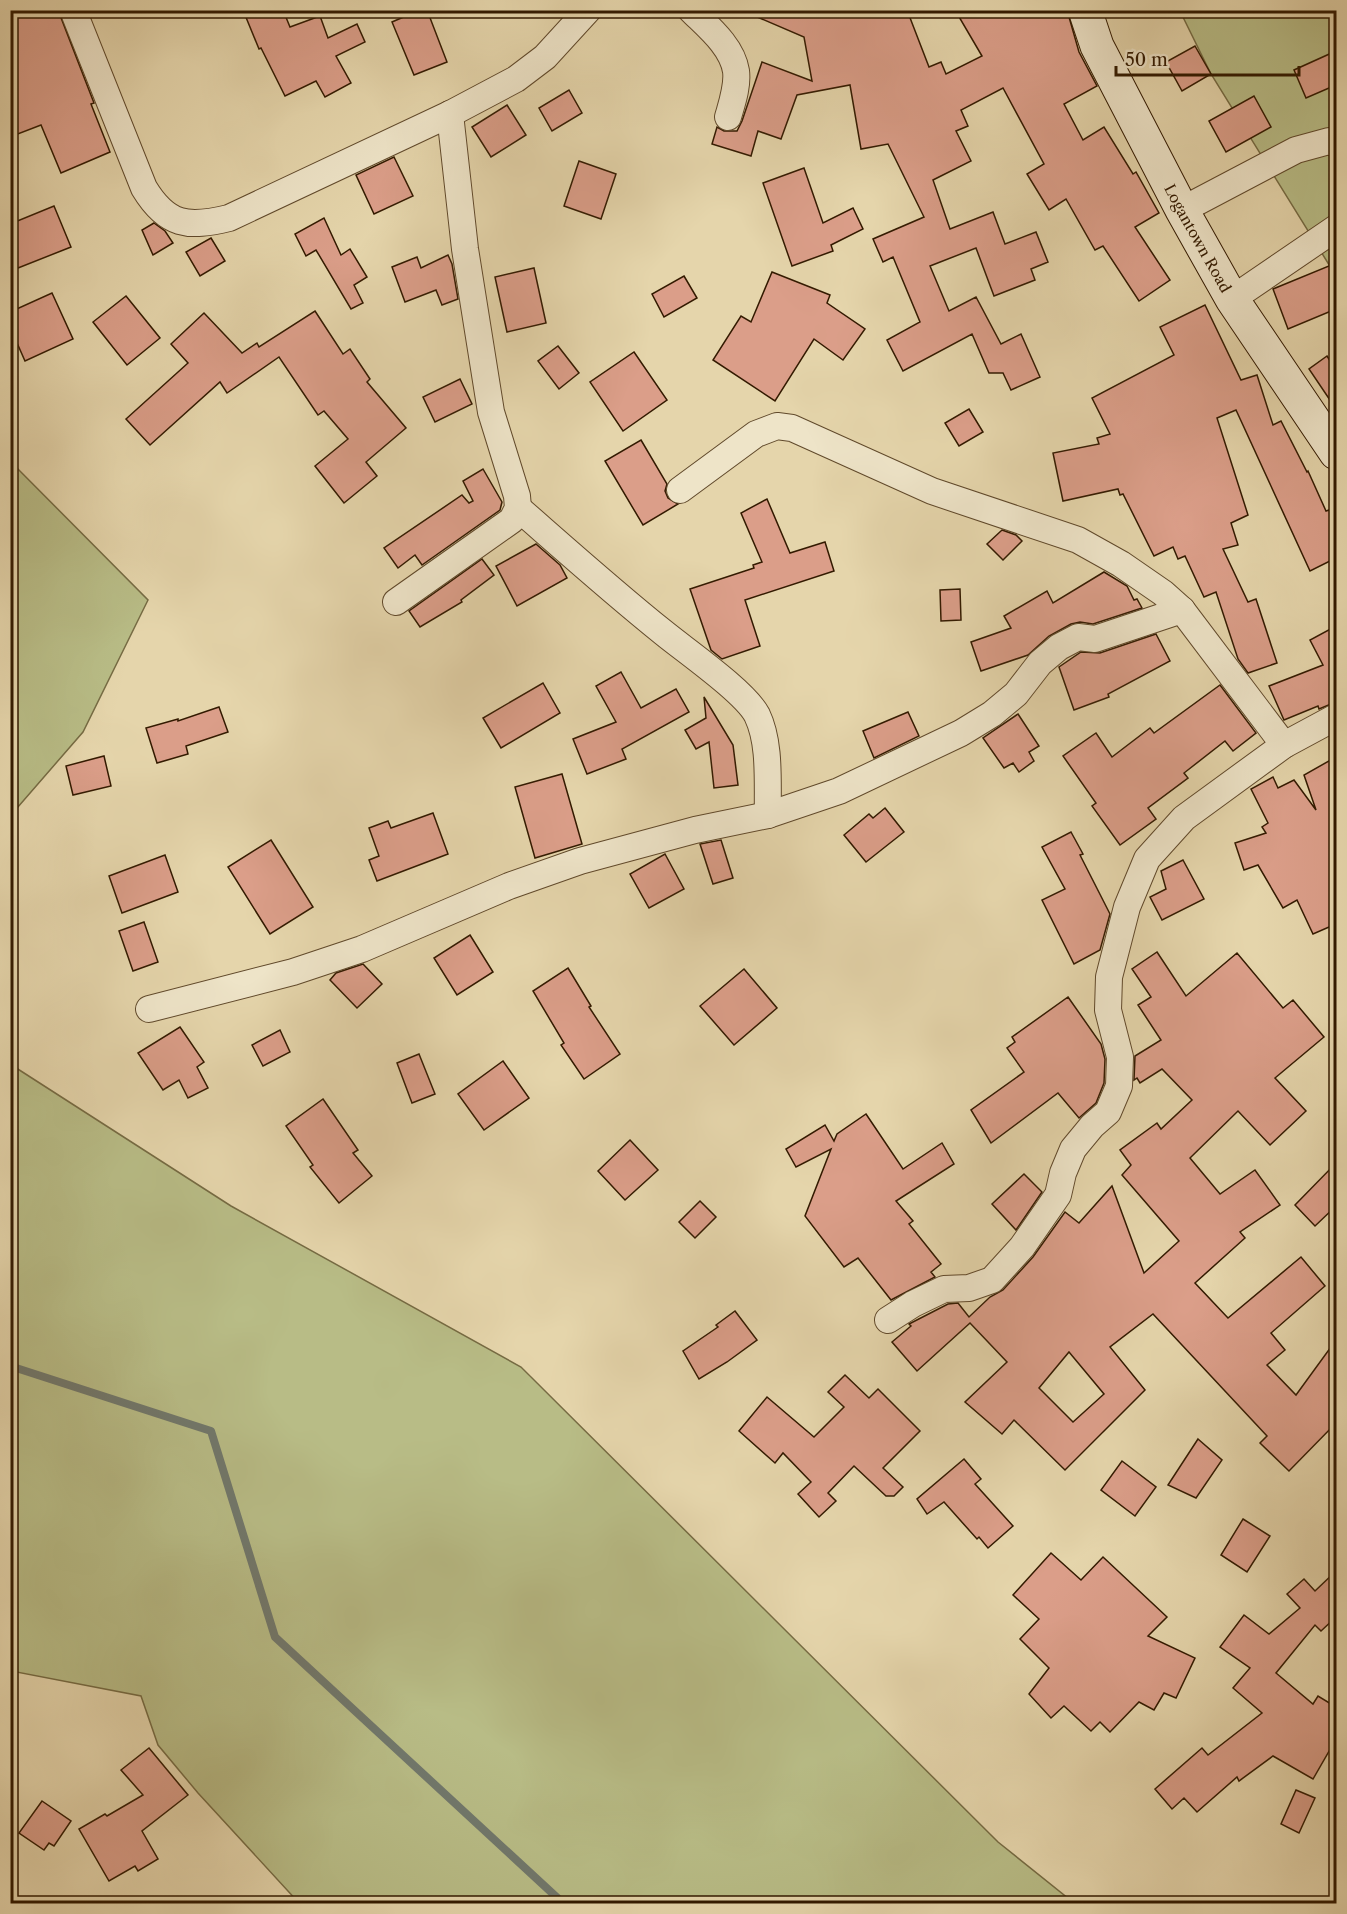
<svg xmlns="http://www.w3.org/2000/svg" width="1347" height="1914" viewBox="0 0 1347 1914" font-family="'Libre Caslon Text',serif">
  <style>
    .green { fill: #b8bc86; stroke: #766b43; stroke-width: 1.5 }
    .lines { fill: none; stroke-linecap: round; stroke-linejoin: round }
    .stream { stroke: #71786c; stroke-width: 8 }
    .building { fill: #db9e89; stroke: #331a00; stroke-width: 1.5; fill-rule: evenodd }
    .street-casing { stroke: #60492b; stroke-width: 28 }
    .secondary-casing { stroke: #331a00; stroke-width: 35 }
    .street { stroke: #eee4c8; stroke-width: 26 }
    .secondary { stroke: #eee4c8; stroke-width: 33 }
    .labels { text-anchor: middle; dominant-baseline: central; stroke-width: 6; stroke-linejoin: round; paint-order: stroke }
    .street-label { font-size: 15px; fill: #331a00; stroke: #eee4c8 }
  </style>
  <rect width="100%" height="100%" fill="#e5d5ab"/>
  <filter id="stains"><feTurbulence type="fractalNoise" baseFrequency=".00333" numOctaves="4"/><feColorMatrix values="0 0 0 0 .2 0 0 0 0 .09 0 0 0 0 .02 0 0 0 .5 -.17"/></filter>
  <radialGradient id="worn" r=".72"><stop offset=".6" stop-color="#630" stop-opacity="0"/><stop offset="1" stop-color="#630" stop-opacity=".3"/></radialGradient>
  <g class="green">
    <polygon points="1180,11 1336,11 1336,276 1211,74"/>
    <polygon points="11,462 148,600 83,732 11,815"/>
    <polygon points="10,1064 231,1206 521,1367 998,1842 1074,1903 299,1903 198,1793 158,1745 141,1696 11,1671"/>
  </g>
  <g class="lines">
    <polyline class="stream" points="10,1366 211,1431 275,1637 564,1904"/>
  </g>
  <g class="building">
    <polygon points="28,10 58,10 94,103 91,104 110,152 61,173 41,125 10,137 10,18"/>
    <polygon points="243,10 283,10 290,27 320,16 328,38 357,24 365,42 336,56 351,83 325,97 316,81 285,96 261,48 259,49"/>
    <polygon points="420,10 427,10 447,62 414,75 392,22"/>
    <polygon points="741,10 907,10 929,67 941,62 946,74 982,56 955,10 1067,10 1079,52 1097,86 1064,104 1083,140 1104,127 1133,174 1136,172 1159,213 1135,227 1170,280 1139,301 1103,246 1095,250 1066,199 1049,210 1027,174 1044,164 1003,88 961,110 968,126 956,131 971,161 933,180 950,229 993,212 1005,244 1036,232 1048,262 1031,269 1035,280 994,296 976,248 930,266 949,311 976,297 1001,344 1021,334 1040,377 1011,390 1003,373 989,373 972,334 903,371 887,340 920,322 893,257 883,262 873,239 924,217 888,144 861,149 850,85 797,95 781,139 758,131 751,156 712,144 717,127 724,131 737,131 742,121 762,62 812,81 804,37"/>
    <polygon points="1195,46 1211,74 1182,91 1166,62"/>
    <polygon points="1336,51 1336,85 1306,98 1294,70"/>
    <polygon points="569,90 582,113 552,131 539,108"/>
    <polygon points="1254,96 1271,127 1226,152 1209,121"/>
    <polygon points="507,105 526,135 491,157 472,127"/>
    <polygon points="394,157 413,196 374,214 356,175"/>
    <polygon points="579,161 616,174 601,219 564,206"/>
    <polygon points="804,168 823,223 853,208 863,229 831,245 833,251 792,266 763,183"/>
    <polygon points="54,206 71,247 18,268 10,251 10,224"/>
    <polygon points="324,218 341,255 350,249 367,277 354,285 363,303 351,309 316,250 306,256 295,234"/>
    <polygon points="154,223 165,231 173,243 153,255 142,230"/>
    <polygon points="211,238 225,261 200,276 186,252"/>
    <polygon points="448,255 452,264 458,299 442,305 436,290 405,302 392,267 417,257 421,268"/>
    <polygon points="1336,263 1336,309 1288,329 1273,289"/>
    <polygon points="534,268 546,323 507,332 495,277"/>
    <polygon points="772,272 830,295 827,303 865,329 843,360 814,339 775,401 713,360 741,316 751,322"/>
    <polygon points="684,276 697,298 664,317 652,294"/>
    <polygon points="52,293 73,339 25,361 10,327 10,312"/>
    <polygon points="126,296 160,338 127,365 93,322"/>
    <polygon points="1205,305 1241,380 1257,375 1273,425 1281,421 1307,472 1308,471 1326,511 1329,510 1336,526 1336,558 1310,571 1236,410 1217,418 1248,515 1231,523 1238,545 1223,549 1248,602 1256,599 1277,663 1248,673 1238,659 1216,592 1204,597 1185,556 1178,559 1173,547 1154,556 1123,494 1120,495 1118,489 1063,501 1053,453 1099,444 1097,438 1110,434 1092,398 1174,355 1160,327"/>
    <polygon points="315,311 343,354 350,349 370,379 367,382 406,428 366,462 377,476 344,503 315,466 348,439 324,411 318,415 279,357 227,393 220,382 150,445 126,419 188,363 171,344 204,313 242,353 257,343 259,347"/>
    <polygon points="558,346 579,373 559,389 538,361"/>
    <polygon points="634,352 667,400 623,431 590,382"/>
    <polygon points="1327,356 1336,370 1336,409 1309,369"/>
    <polygon points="460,379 472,404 435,422 423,397"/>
    <polygon points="969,409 983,432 959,446 945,423"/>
    <polygon points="641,440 667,484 665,491 668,498 678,504 643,525 605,461"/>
    <polygon points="483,469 502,502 500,510 422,565 415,555 398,568 384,548 462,495 469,503 473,501 463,481"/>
    <polygon points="767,499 790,553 825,542 834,571 745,600 760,646 722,659 711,650 690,589 754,568 753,565 762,562 741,513"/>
    <polygon points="1002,530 1016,535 1022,541 1003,560 987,544"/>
    <polygon points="536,544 560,565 567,578 517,606 496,566"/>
    <polygon points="482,559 494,575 461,600 462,602 420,627 409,611"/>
    <polygon points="1104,572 1127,586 1134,600 1137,599 1142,608 1093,624 1080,622 1071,624 1049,636 1028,655 981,671 971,642 1011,628 1004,616 1047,591 1053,603"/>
    <polygon points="960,589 961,620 941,621 940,590"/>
    <polygon points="1336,626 1336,702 1319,709 1318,706 1284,720 1269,686 1323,665 1310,640"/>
    <polygon points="1156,634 1170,661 1108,694 1109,697 1074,710 1059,667 1081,652 1100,653"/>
    <polygon points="621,672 641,708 676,689 689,712 622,749 626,759 587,774 573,739 616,722 596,686"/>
    <polygon points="543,683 560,713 501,748 483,718"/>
    <polygon points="1220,685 1256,733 1233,751 1225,741 1184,773 1188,778 1148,808 1156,819 1120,845 1092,806 1096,803 1063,756 1096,733 1112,757 1150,728 1154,733"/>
    <polygon points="704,697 733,745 738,785 714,788 709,742 696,749 685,730 706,718"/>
    <polygon points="219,707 228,732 186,746 188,754 157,763 146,728 178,719 178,721"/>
    <polygon points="908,712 919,736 874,758 863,731"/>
    <polygon points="1018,714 1039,746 1029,752 1034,761 1019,772 1013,763 1004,768 983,738"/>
    <polygon points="104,756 111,786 73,795 66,766"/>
    <polygon points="1336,757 1336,924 1313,934 1297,900 1283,908 1258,865 1244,870 1235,843 1266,833 1262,827 1268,823 1251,789 1273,777 1278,788 1294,780 1316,810 1304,775"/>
    <polygon points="562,774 582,844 535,858 515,787"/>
    <polygon points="885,808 904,832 866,862 844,835 869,814 873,818"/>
    <polygon points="433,813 448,854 377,881 369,860 379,856 369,828 388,821 391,828"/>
    <polygon points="1071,832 1083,854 1080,855 1110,914 1100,950 1074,964 1042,900 1065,889 1042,847"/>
    <polygon points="271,840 313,907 270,934 228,867"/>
    <polygon points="721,840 733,878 713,884 700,844"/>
    <polygon points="665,854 684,889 649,908 630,874"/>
    <polygon points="165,855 178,892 122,913 109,876"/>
    <polygon points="1183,860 1204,899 1162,920 1150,897 1166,889 1161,871"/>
    <polygon points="144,922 158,962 133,971 119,931"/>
    <polygon points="470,935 493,972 457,995 434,958"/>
    <path d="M1157,952L1186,996L1237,953L1283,1008L1293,1000L1324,1037L1275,1078L1306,1111L1270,1145L1238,1111L1190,1158L1220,1194L1255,1170L1280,1205L1240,1232L1245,1238L1195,1283L1228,1318L1301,1257L1325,1286L1271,1333L1285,1350L1267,1365L1296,1395L1336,1340V1423L1289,1471L1260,1443L1267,1436L1153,1314L1110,1347L1145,1390L1065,1470L1014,1420L1002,1434L965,1402L1007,1362L970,1323L917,1371L892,1342L911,1326L909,1324L948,1304L958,1303L969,1317L990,1297L1003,1290L1033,1257L1065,1212L1079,1223L1112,1186L1144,1273L1179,1241L1122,1175L1131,1165L1120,1150L1157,1123L1161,1129L1192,1100L1162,1069L1140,1083L1137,1078L1134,1080L1135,1056L1161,1040L1138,1005L1151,997L1132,969ZM1069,1352L1104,1394L1073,1422L1039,1388Z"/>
    <polygon points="363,964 382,984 357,1008 330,980 336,973"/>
    <polygon points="568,968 591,1006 589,1007 620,1054 584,1079 561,1045 564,1043 533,991"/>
    <polygon points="744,969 777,1008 734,1045 700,1006"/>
    <polygon points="1068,997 1101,1044 1105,1059 1104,1083 1096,1103 1079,1118 1058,1093 991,1143 971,1110 1024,1072 1007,1048 1015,1042 1012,1037"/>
    <polygon points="180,1027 204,1062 197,1067 208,1088 188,1098 179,1080 163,1090 138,1053"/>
    <polygon points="280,1030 290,1052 263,1066 252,1045"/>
    <polygon points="419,1054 435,1094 412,1103 397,1063"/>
    <polygon points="503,1061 529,1098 484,1130 458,1094"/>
    <polygon points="323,1099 358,1150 353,1153 372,1176 339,1203 310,1167 313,1165 286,1126"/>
    <polygon points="866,1114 903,1169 942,1143 954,1164 896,1201 913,1221 909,1224 941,1264 931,1272 935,1277 891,1300 858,1258 844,1267 805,1216 831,1149 796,1167 786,1149 825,1125 834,1141 837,1134"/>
    <polygon points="630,1140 658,1170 625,1200 598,1171"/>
    <polygon points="1336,1163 1336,1206 1315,1226 1295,1205"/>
    <polygon points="1024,1174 1042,1192 1016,1230 992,1204"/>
    <polygon points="700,1201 716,1217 695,1238 679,1222"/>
    <polygon points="735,1311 757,1340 727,1362 699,1379 683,1351 718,1327 716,1325"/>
    <polygon points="845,1375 869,1398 878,1389 920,1431 883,1468 903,1487 894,1496 886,1496 854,1466 828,1493 836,1501 819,1517 798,1494 811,1482 783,1453 775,1463 739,1431 767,1397 814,1437 844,1407 828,1392"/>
    <polygon points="1198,1439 1222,1460 1196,1498 1168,1485"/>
    <polygon points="964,1459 981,1479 975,1484 1013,1526 988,1548 979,1537 977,1539 944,1502 927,1514 917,1499"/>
    <polygon points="1122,1461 1156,1487 1135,1516 1101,1490"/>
    <polygon points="1243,1519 1270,1536 1247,1572 1221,1555"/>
    <polygon points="1051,1553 1081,1580 1103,1557 1167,1617 1148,1636 1195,1658 1176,1698 1164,1693 1154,1710 1139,1702 1110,1732 1100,1722 1091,1731 1064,1706 1051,1718 1029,1694 1049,1668 1020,1639 1039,1619 1013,1595"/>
    <polygon points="1336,1571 1336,1617 1321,1631 1315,1625 1276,1673 1313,1704 1318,1696 1336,1707 1336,1739 1313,1779 1273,1756 1239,1781 1237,1777 1197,1812 1184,1798 1172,1809 1155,1789 1202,1748 1208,1755 1262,1713 1233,1688 1250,1668 1220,1647 1244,1615 1269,1634 1300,1608 1287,1594 1304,1579 1315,1591"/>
    <polygon points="149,1748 188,1795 142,1831 158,1859 138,1871 135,1866 109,1881 79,1829 105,1814 107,1816 143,1795 121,1770"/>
    <polygon points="1296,1790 1315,1798 1299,1833 1281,1824"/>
    <polygon points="42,1801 71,1821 54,1846 49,1843 44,1850 19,1833"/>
  </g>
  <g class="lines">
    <g class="street-casing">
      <g id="street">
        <path d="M73,10L144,188C167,226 188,228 229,218L450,114L516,79L545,57L588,10"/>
        <path d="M691,10C708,27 732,46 736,71C738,86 732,103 728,117"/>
        <polyline points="1182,210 1296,150 1329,141 1336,144"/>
        <polyline points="1232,299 1336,228"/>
        <polyline points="680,490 756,434 777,426 792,428 932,491 1078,540 1121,564 1163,593 1182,610 1284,745"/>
        <path d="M518,508C566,550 614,593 664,633C686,651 745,692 757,715C771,744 767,784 768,815"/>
        <polyline points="396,602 512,520 518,508 517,496 491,412 465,249 450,114"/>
        <polyline points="149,1009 293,972 362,949 509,886 580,861 695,830 768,815 839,791 961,733 992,714 1016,694 1040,663 1059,647 1078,637 1095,639 1182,610"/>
        <polyline points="888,1320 913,1304 944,1289 969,1288 992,1280 1022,1247 1058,1195 1063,1173 1073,1149 1092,1126 1108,1112 1119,1086 1120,1057 1108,1010 1109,977 1127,907 1147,859 1184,818 1284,745 1336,717"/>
      </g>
    </g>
    <g class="secondary-casing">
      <g id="secondary">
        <path id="s1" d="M1085,10L1097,46L1182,210L1232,299L1336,453"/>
      </g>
    </g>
    <use href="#street" class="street"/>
    <use href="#secondary" class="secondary"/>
  </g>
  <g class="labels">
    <g class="street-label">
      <text stroke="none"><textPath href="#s1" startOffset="255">Logantown Road</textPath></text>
    </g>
  </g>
  <rect width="1347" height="1914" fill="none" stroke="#e5d5ab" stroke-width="36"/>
  <rect x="12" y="12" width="1323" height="1890" fill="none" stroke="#331a00" stroke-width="3"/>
  <rect x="18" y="18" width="1311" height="1878" fill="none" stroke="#331a00" stroke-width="1.5"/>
  <path d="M1116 66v9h183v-9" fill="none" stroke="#331a00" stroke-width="3"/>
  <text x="1125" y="66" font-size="18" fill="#331a00" stroke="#eee4c8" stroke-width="4.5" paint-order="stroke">50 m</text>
  <rect width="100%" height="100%" filter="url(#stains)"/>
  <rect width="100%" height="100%" fill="url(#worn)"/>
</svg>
